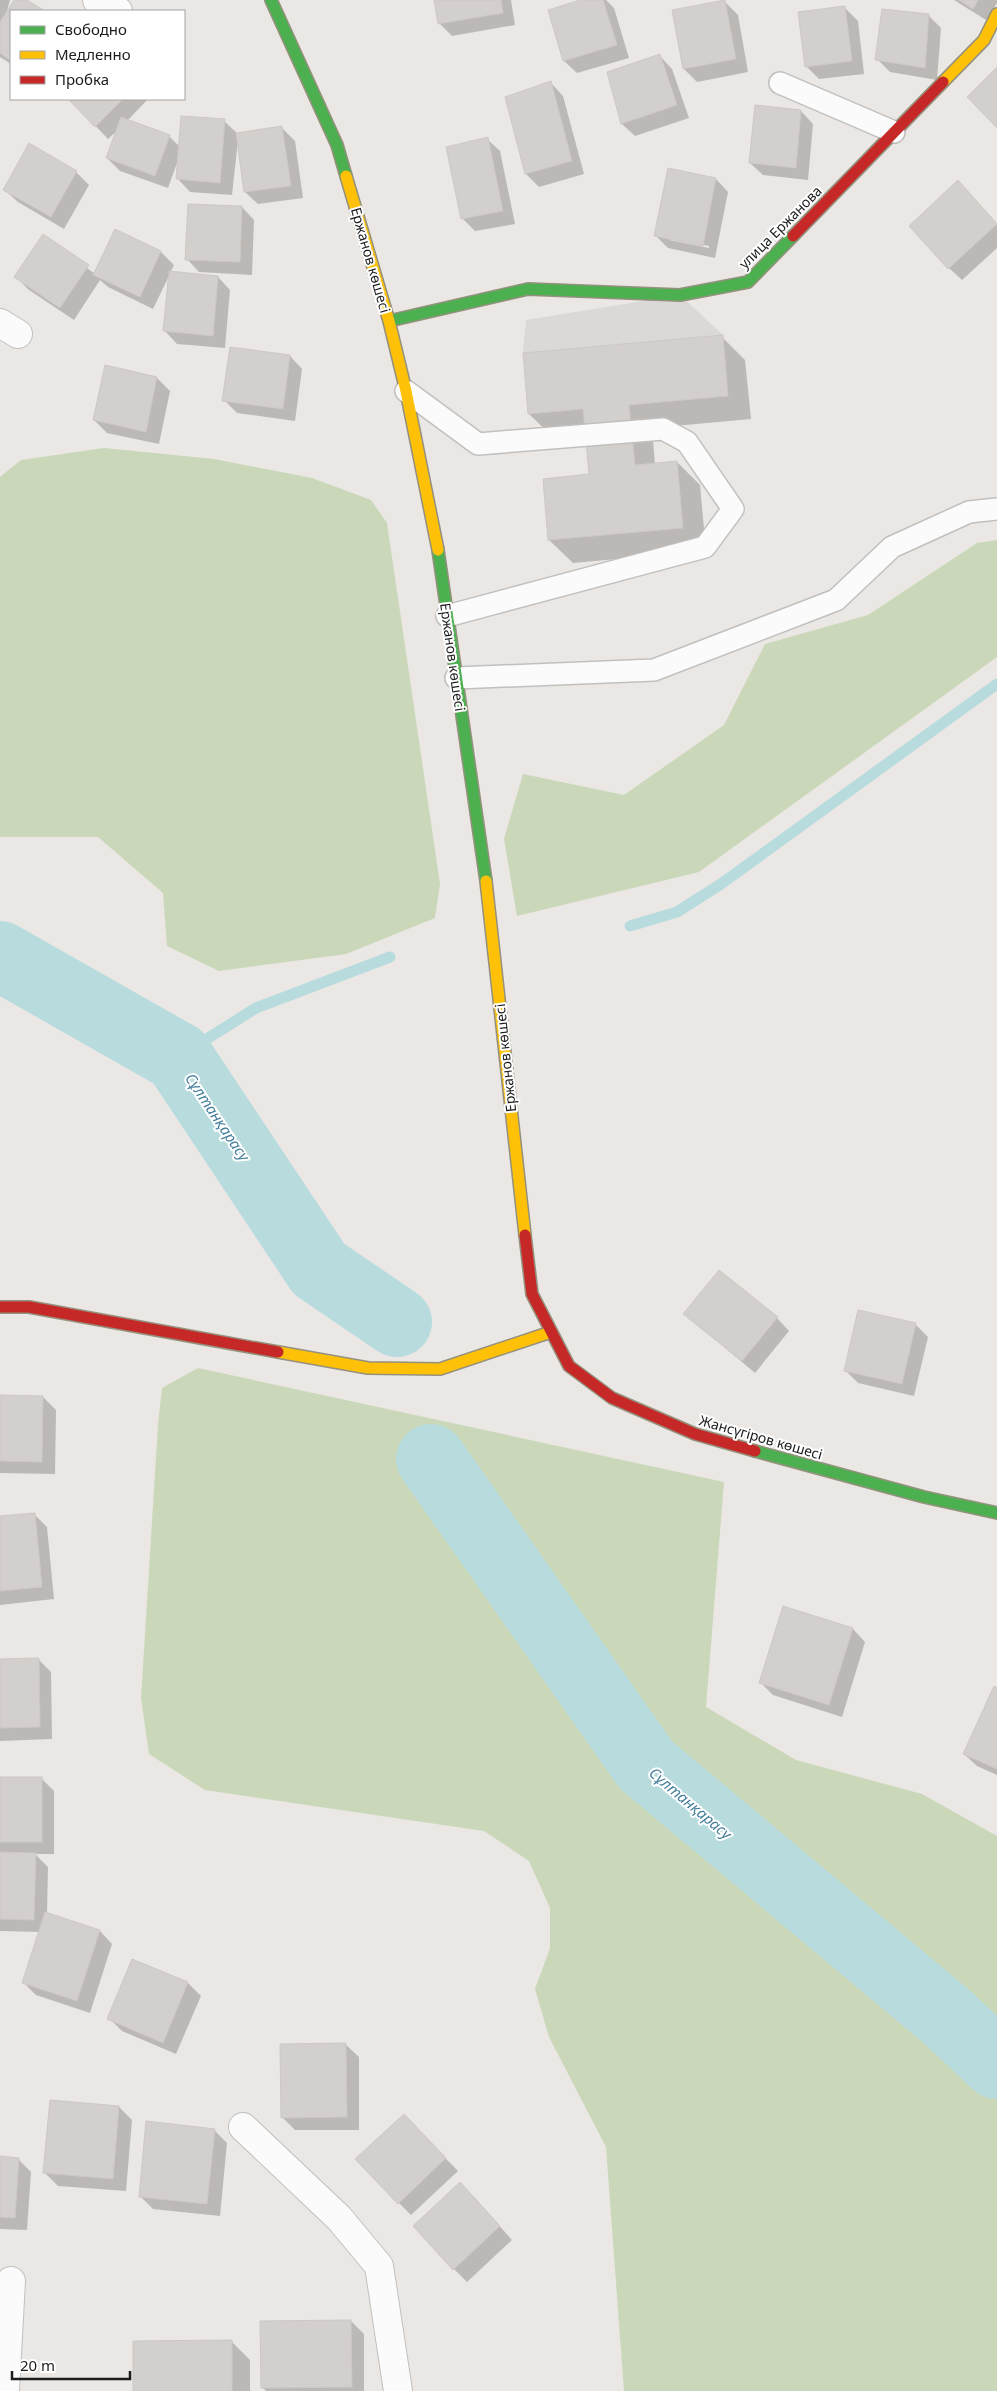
<svg xmlns="http://www.w3.org/2000/svg" width="997" height="2391" viewBox="0 0 997 2391" font-family="'Noto Sans',sans-serif">
  <style>
    .forest { fill: #cad8b9 }
    .parking { fill: #dad9d8 }
    .shadow { fill: #0003; fill-rule: evenodd }
    .lines { fill: none; stroke-linecap: round; stroke-linejoin: round }
    .stream { stroke: #b8dcde; stroke-width: 11 }
    .river { stroke: #b8dcde; stroke-width: 70 }
    .building { fill: #d2cfcd; stroke: #cdc8c5 }
    .lane-casing { stroke: #c1c0bf; stroke-width: 24 }
    .street-casing { stroke: #c1c0bf; stroke-width: 30 }
    .fast-casing { stroke: #94917d; stroke-width: 14 }
    .slow-casing { stroke: #94917d; stroke-width: 14 }
    .jam-casing { stroke: #94917d; stroke-width: 14 }
    .lane { stroke: #fcfbfb; stroke-width: 21 }
    .street { stroke: #fcfbfb; stroke-width: 28 }
    .fast { stroke: #4caf50; stroke-width: 11 }
    .slow { stroke: #ffc107; stroke-width: 11 }
    .jam { stroke: #c62828; stroke-width: 11 }
    .labels { text-anchor: middle; dominant-baseline: central; stroke-width: 4; stroke-linejoin: round; paint-order: stroke }
    .street-label { font-size: 14px; fill: #1c1c1c; stroke: #fff }
    .water-label { font-size: 15px; font-style: italic; fill: #447d9a; stroke: #fff }
  </style>
  <rect width="100%" height="100%" fill="#eae7e4"/>
  <g class="forest">
    <polygon points="104,448 214,459 312,478 371,500 387,523 440,884 435,918 346,954 219,971 167,946 163,893 98,837 0,837 0,477 21,460"/>
    <polygon points="997,540 997,657 699,872 517,916 504,839 523,774 624,795 724,725 765,644 868,615 977,543"/>
    <polygon points="198,1368 724,1482 706,1707 796,1760 922,1794 997,1836 997,2391 624,2391 606,2147 549,2037 535,1989 550,1948 550,1908 529,1861 484,1831 205,1790 149,1754 141,1698 158,1425 162,1388"/>
  </g>
  <polygon class="parking" points="680,295 723,335 523,353 526,320"/>
  <g class="shadow">
    <polygon points="0,0 10,0 6,15 15,0 25,0 42,11 11,11 11,64 0,57"/>
    <polygon points="435,0 511,0 515,25 452,36 439,23"/>
    <polygon points="584,0 606,0 614,8 629,58 577,73 564,61"/>
    <polygon points="954,0 997,0 997,3 986,20"/>
    <polygon points="725,2 738,15 748,72 697,82 684,69 674,11"/>
    <polygon points="845,8 858,21 864,74 819,79 806,66"/>
    <polygon points="928,15 941,28 937,80 890,72 877,59"/>
    <polygon points="660,56 672,69 689,118 635,136 622,124 608,73"/>
    <polygon points="551,83 563,96 584,174 539,187 526,174"/>
    <polygon points="70,99 148,99 127,121 169,136 180,147 224,121 238,134 282,128 295,141 303,198 258,204 245,192 238,140 232,195 190,192 178,179 178,160 168,188 120,171 107,158 118,130 108,139"/>
    <polygon points="801,111 813,124 808,180 763,175 750,163"/>
    <polygon points="487,139 500,151 515,224 475,231 462,218"/>
    <polygon points="76,172 89,185 64,229 18,202 5,190"/>
    <path d="M716,179L728,192L715,258L668,248L655,235ZM669,238L709,246V248L669,240Z"/>
    <polygon points="971,195 997,224 997,248 962,280 949,268"/>
    <polygon points="242,207 254,220 252,275 199,272 187,259"/>
    <polygon points="116,230 161,252 174,265 170,273 218,277 230,290 225,348 177,344 165,331 170,274 153,309 108,287 100,280 74,320 29,290 16,277 44,236 95,274"/>
    <polygon points="722,337 745,360 751,419 652,428 655,464 677,462 700,485 706,551 573,563 549,540 590,475 586,434 553,437 529,414"/>
    <polygon points="290,356 302,369 295,421 237,413 224,400"/>
    <polygon points="157,378 170,391 159,444 107,433 94,420"/>
    <polygon points="685,1314 777,1318 789,1331 755,1373"/>
    <polygon points="915,1324 928,1337 914,1396 858,1383 845,1370"/>
    <polygon points="0,1396 43,1397 56,1410 55,1474 0,1473"/>
    <polygon points="34,1514 47,1527 54,1599 0,1605 0,1518"/>
    <polygon points="784,1608 853,1629 865,1642 842,1717 773,1695 760,1682"/>
    <polygon points="38,1659 51,1672 52,1739 0,1741 0,1660"/>
    <polygon points="997,1689 997,1775 977,1766 964,1754"/>
    <polygon points="0,1778 41,1778 54,1791 54,1854 35,1854 48,1867 47,1914 100,1931 112,1944 90,2013 36,1995 23,1982 40,1932 0,1931"/>
    <polygon points="132,1961 188,1983 201,1996 176,2054 122,2031 109,2018"/>
    <polygon points="346,2045 359,2057 359,2130 295,2130 282,2117"/>
    <polygon points="119,2107 132,2120 126,2191 58,2186 45,2173"/>
    <polygon points="416,2128 458,2171 411,2215 399,2203"/>
    <polygon points="214,2130 227,2143 220,2216 153,2209 140,2196"/>
    <polygon points="0,2157 18,2159 31,2172 27,2230 0,2229"/>
    <polygon points="473,2196 512,2240 467,2282 454,2269"/>
    <polygon points="351,2321 364,2334 364,2391 266,2391 262,2387"/>
    <polygon points="231,2341 250,2360 250,2391 135,2391"/>
  </g>
  <g class="lines">
    <g class="stream">
      <polyline points="630,926 677,912 721,884 997,684"/>
      <polyline points="178,1057 256,1008 390,957"/>
    </g>
    <g class="river">
      <polyline points="0,956 178,1057 319,1269 397,1322"/>
      <polyline points="431,1459 646,1765 946,2016 997,2064"/>
    </g>
  </g>
  <g class="building">
    <polygon points="14,0 27,0 45,11 11,11 11,61 0,53 0,22"/>
    <polygon points="434,0 501,0 503,13 438,24"/>
    <polygon points="580,0 603,0 617,45 563,61 548,10"/>
    <polygon points="725,0 736,59 683,69 672,10"/>
    <polygon points="959,0 978,0 973,9"/>
    <polygon points="845,6 852,61 805,67 798,12"/>
    <polygon points="882,9 929,14 925,68 875,60"/>
    <polygon points="660,54 677,105 621,124 607,72"/>
    <polygon points="997,67 997,128 967,97"/>
    <polygon points="551,81 572,161 525,174 505,97"/>
    <polygon points="68,99 123,99 95,127"/>
    <polygon points="755,105 801,110 796,168 749,163"/>
    <polygon points="181,116 225,119 220,183 176,179"/>
    <polygon points="121,117 170,135 155,176 106,158"/>
    <polygon points="282,126 291,186 244,192 236,133"/>
    <polygon points="488,137 503,211 461,219 446,147"/>
    <polygon points="29,143 77,171 51,217 3,190"/>
    <polygon points="668,168 716,178 703,246 654,236"/>
    <polygon points="958,180 997,224 948,269 909,226"/>
    <polygon points="188,204 242,206 240,262 185,260"/>
    <polygon points="115,229 161,251 140,297 93,275"/>
    <polygon points="43,234 89,265 60,308 14,277"/>
    <polygon points="169,271 218,276 213,336 163,331"/>
    <polygon points="723,335 728,396 629,405 635,465 677,461 683,528 548,540 543,479 589,474 583,409 528,414 523,353"/>
    <polygon points="230,347 290,355 283,409 222,401"/>
    <polygon points="105,365 157,377 146,432 93,420"/>
    <polygon points="719,1270 778,1317 742,1361 683,1314"/>
    <polygon points="858,1310 916,1323 902,1384 844,1371"/>
    <polygon points="0,1395 43,1396 42,1462 0,1461"/>
    <polygon points="35,1513 42,1587 0,1591 0,1516"/>
    <polygon points="783,1606 853,1628 829,1705 759,1683"/>
    <polygon points="39,1658 40,1727 0,1728 0,1659"/>
    <polygon points="994,1686 997,1688 997,1769 963,1754"/>
    <rect x="0" y="1777" width="42" height="65"/>
    <polygon points="0,1852 36,1853 34,1920 0,1919"/>
    <polygon points="45,1912 100,1930 77,2001 22,1983"/>
    <polygon points="132,1959 188,1982 163,2043 107,2019"/>
    <polygon points="346,2043 347,2117 281,2118 280,2044"/>
    <polygon points="50,2100 119,2106 113,2179 43,2173"/>
    <polygon points="404,2114 446,2158 398,2204 355,2159"/>
    <polygon points="146,2121 215,2129 207,2204 139,2197"/>
    <polygon points="0,2156 19,2158 15,2218 0,2217"/>
    <polygon points="460,2182 500,2226 453,2270 413,2226"/>
    <polygon points="351,2320 352,2387 261,2388 260,2321"/>
    <polygon points="232,2340 232,2391 133,2391 133,2341"/>
  </g>
  <g class="lines">
    <g class="lane-casing">
      <g id="lane">
        <polyline points="780,83 894,132"/>
        <polyline points="406,391 478,444 663,429 687,442 733,509 705,547 447,616"/>
        <polyline points="456,678 654,670 836,600 892,547 969,512 997,509"/>
      </g>
    </g>
    <g class="street-casing">
      <g id="street">
        <polyline points="97,0 118,11"/>
        <polyline points="0,323 18,334"/>
        <polyline points="243,2127 339,2218 379,2266 398,2391"/>
        <polyline points="5,2391 11,2281"/>
      </g>
    </g>
    <g class="fast-casing">
      <g id="fast">
        <polyline points="271,0 337,145 346,176"/>
        <polyline points="389,321 528,289 680,295 748,282 793,236"/>
        <polyline points="438,550 486,881"/>
        <polyline points="755,1451 924,1497 997,1513"/>
      </g>
    </g>
    <g class="slow-casing">
      <g id="slow">
        <polyline points="943,82 984,40 997,14"/>
        <polyline points="346,176 389,321 406,391 438,550"/>
        <polyline points="486,881 525,1235"/>
        <polyline points="278,1352 368,1368 440,1369 551,1332"/>
      </g>
    </g>
    <g class="jam-casing">
      <g id="jam">
        <polyline points="793,236 943,82"/>
        <polyline points="525,1235 532,1294 569,1366 612,1398 695,1434 755,1451"/>
        <polyline points="0,1307 29,1307 278,1352"/>
      </g>
    </g>
    <use href="#lane" class="lane"/>
    <use href="#street" class="street"/>
    <use href="#fast" class="fast"/>
    <use href="#slow" class="slow"/>
    <use href="#jam" class="jam"/>
  </g>
  <g class="labels">
    <g class="street-label">
      <text transform="translate(780 227) rotate(-45)">улица Ержанова</text>
      <text transform="translate(371 260) rotate(74)">Ержанов көшесі</text>
      <text transform="translate(453 657) rotate(82)">Ержанов көшесі</text>
      <text transform="translate(505 1058) rotate(-96)">Ержанов көшесі</text>
      <text transform="translate(761 1437) rotate(16)">Жансүгіров көшесі</text>
    </g>
    <g class="water-label">
      <text transform="translate(218 1117) rotate(56)">Сұлтанқарасу</text>
      <text transform="translate(691 1803) rotate(40)">Сұлтанқарасу</text>
    </g>
  </g>
  <rect x="10" y="10" width="175" height="90" fill="#ffffff" stroke="#a4a4a4"/>
  <rect x="20" y="26" width="25" height="8" fill="#4caf50" stroke="#a4a4a4"/>
  <text x="55" y="35" font-size="15" fill="#1c1c1c">Свободно</text>
  <rect x="20" y="51" width="25" height="8" fill="#ffc107" stroke="#a4a4a4"/>
  <text x="55" y="60" font-size="15" fill="#1c1c1c">Медленно</text>
  <rect x="20" y="76" width="25" height="8" fill="#c62828" stroke="#a4a4a4"/>
  <text x="55" y="85" font-size="15" fill="#1c1c1c">Пробка</text>
  <path d="M12 2371v8h118v-8" fill="none" stroke="#1c1c1c" stroke-width="2.5"/>
  <text x="20" y="2371" font-size="15" fill="#1c1c1c" stroke="#ffffff" stroke-width="4" paint-order="stroke">20 m</text>
</svg>
